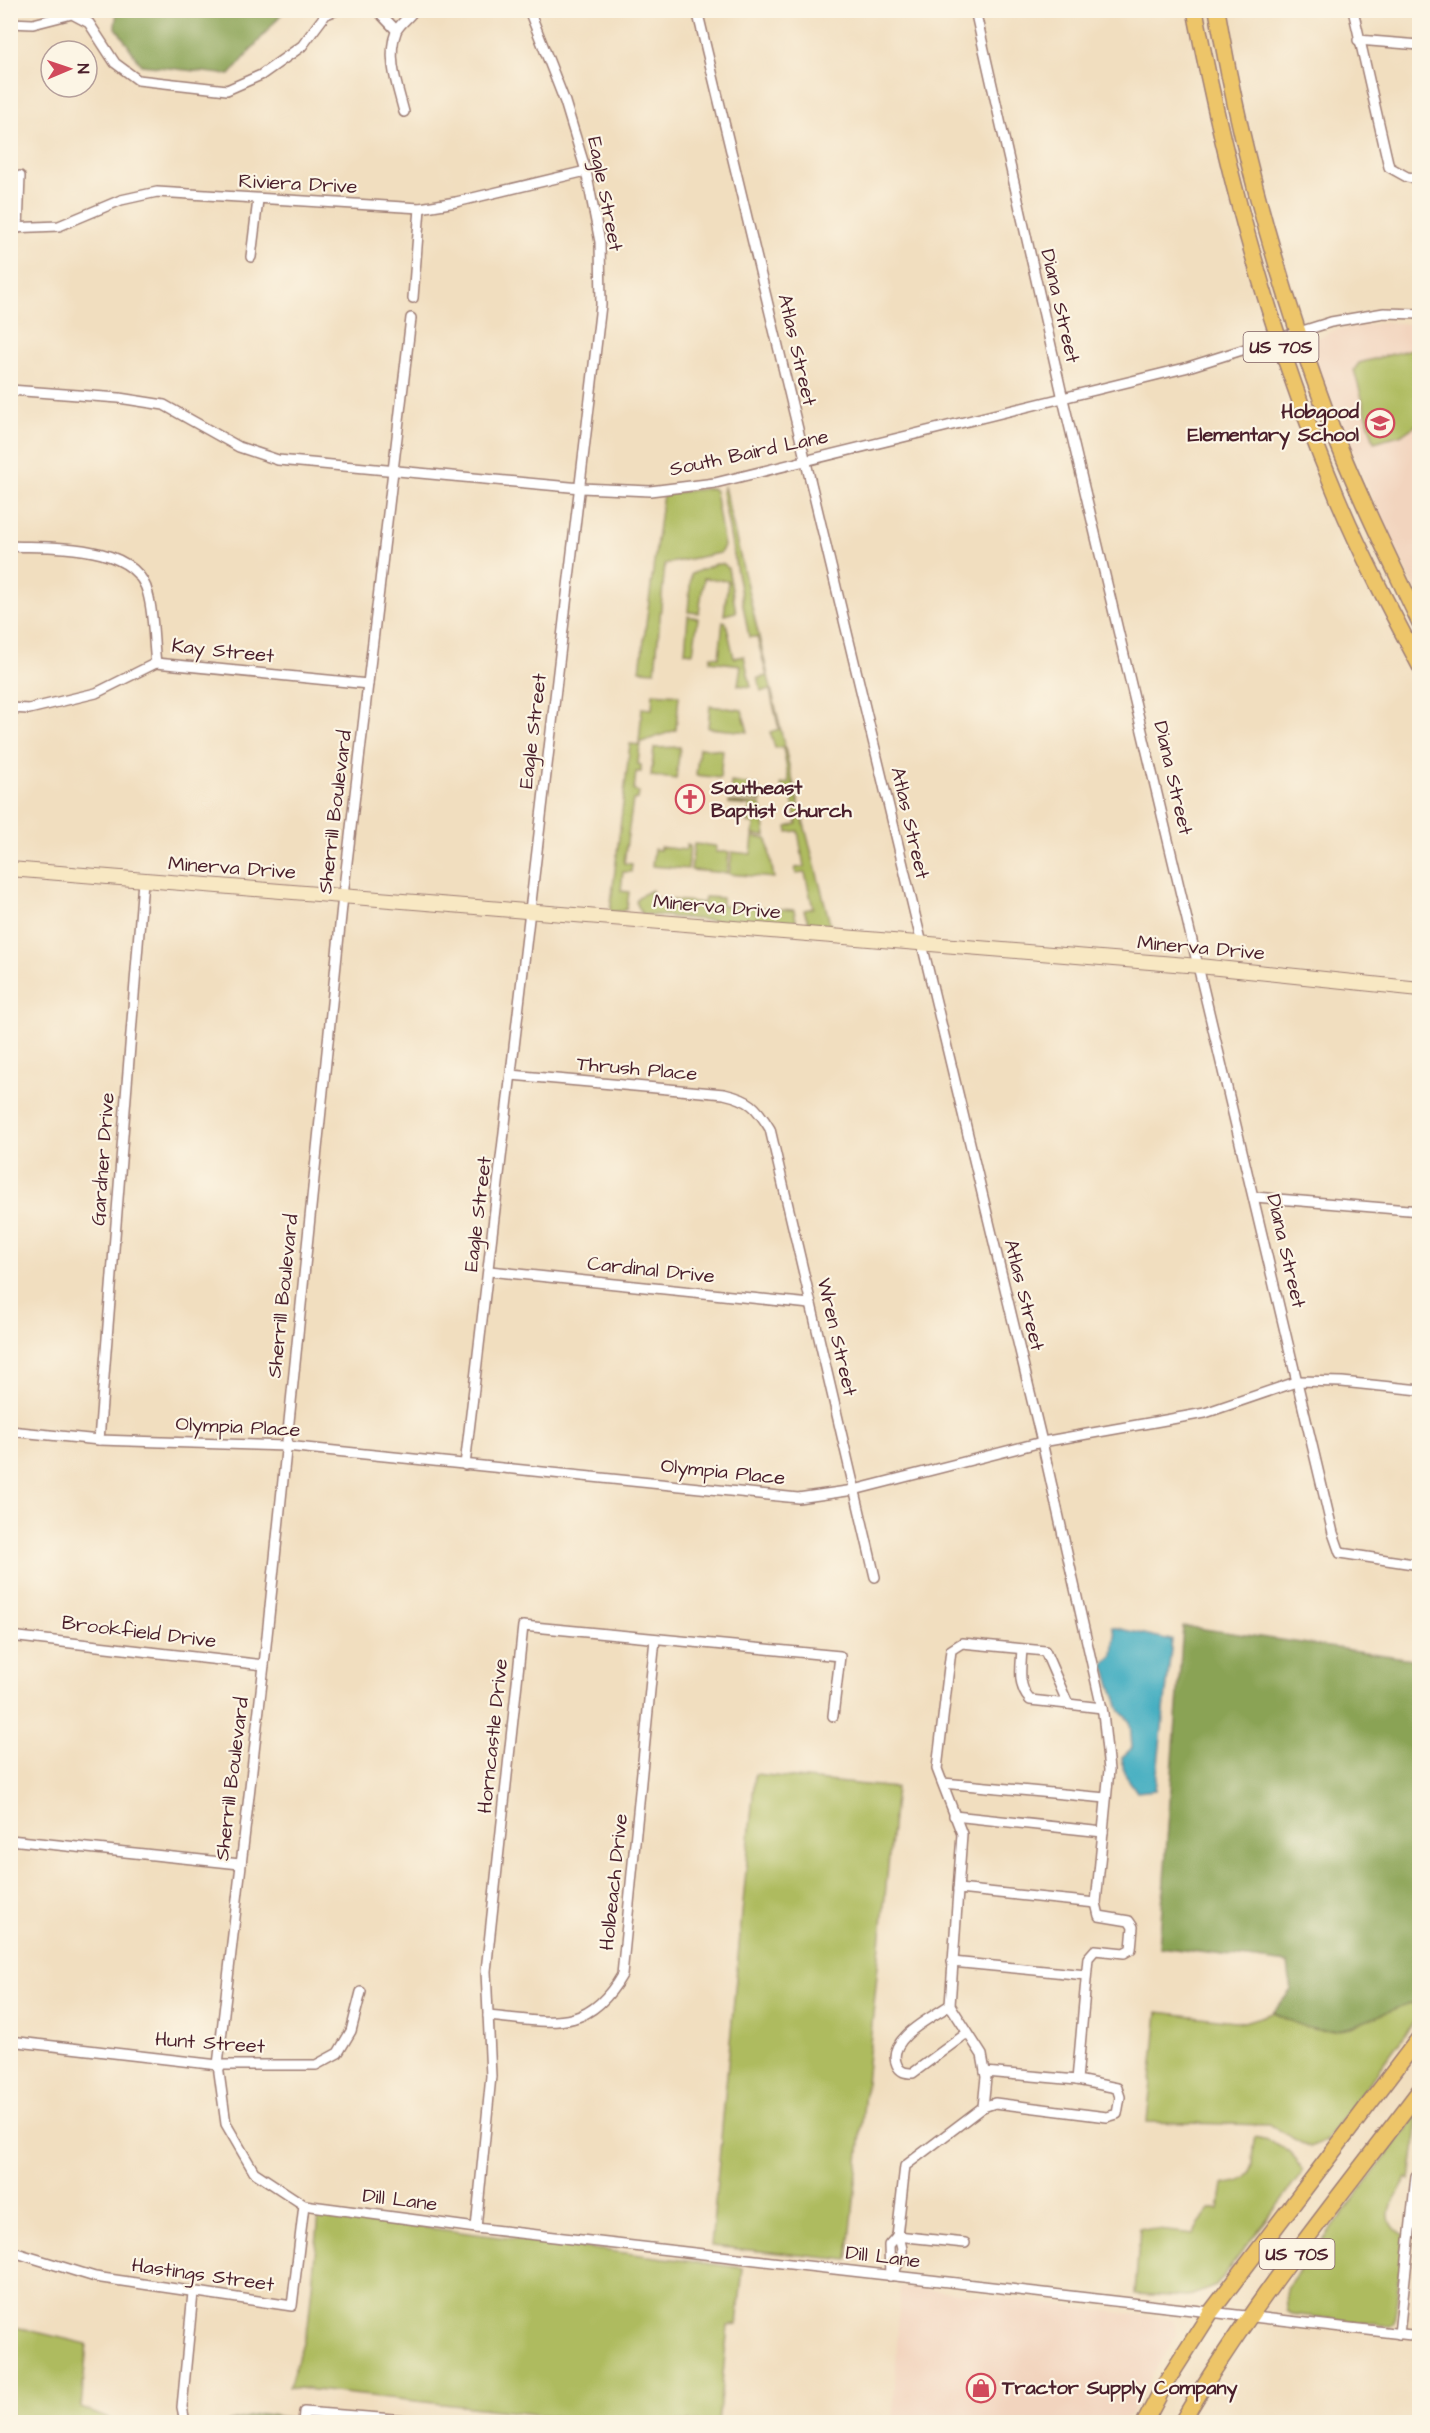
<svg xmlns="http://www.w3.org/2000/svg" width="1430" height="2433" viewBox="0 0 1430 2433" font-family="'Architects Daughter',sans-serif">
  <style>
    .built { fill: #f2d4be }
    .green { fill: #aebb5e; stroke: #7c6d44; stroke-width: 1.5 }
    .forest { fill: #8aa355; stroke: #6a6140; stroke-width: 1.5 }
    .water { fill: #42adc1; stroke: #466676; stroke-width: 1.5 }
    .lines { fill: none; stroke-linecap: round; stroke-linejoin: round }
    .street-casing { stroke: #9e7e75; stroke-width: 12 }
    .secondary-casing { stroke: #9e7e75; stroke-width: 16 }
    .primary-casing { stroke: #9e7e75; stroke-width: 18 }
    .street { stroke: #fff; stroke-width: 9 }
    .secondary { stroke: #f8e8c3; stroke-width: 14 }
    .primary { stroke: #edc569; stroke-width: 15 }
    .labels { text-anchor: middle; dominant-baseline: central; stroke-width: 4.5; stroke-linejoin: round; paint-order: stroke }
    .shield { fill: #fcf5e5; stroke: #7f5f63; stroke-width: 1.5 }
    .shield-label { font-size: 18px; font-weight: bold; fill: #4a1f2b }
    .street-label { font-size: 20px; fill: #4a1f2b; stroke: #fcf5e5 }
    .poi-label { font-size: 20px; font-weight: bold; fill: #4a1f2b; stroke: #fcf5e5; text-anchor: start }
  </style>
  <rect width="100%" height="100%" fill="#fcf5e5"/>
  <filter id="ink" filterUnits="userSpaceOnUse"><feTurbulence type="fractalNoise" baseFrequency=".0167" numOctaves="2"/><feDisplacementMap in="SourceGraphic" scale="12" xChannelSelector="R" yChannelSelector="G"/><feConvolveMatrix kernelMatrix="1 2 1 2 8 2 1 2 1" color-interpolation-filters="sRGB"/></filter>
  <filter id="wash" filterUnits="userSpaceOnUse"><feTurbulence type="fractalNoise" baseFrequency=".008" numOctaves="4" result="noise"/><feDisplacementMap in="SourceGraphic" scale="24" xChannelSelector="R" yChannelSelector="G"/><feGaussianBlur stdDeviation="1.35" result="paint"/><feColorMatrix in="noise" values="0 0 0 0 0 0 0 0 0 0 0 0 0 0 0 0 0 1.4 0 .05"/><feComposite in="paint" operator="in"/></filter>
  <g filter="url(#wash)">
    <rect width="100%" height="100%" fill="#f1debf"/>
    <g class="built">
      <polygon points="1386,322 1419,325 1419,596 1370,493 1312,353 1313,340 1335,330"/>
      <polygon points="900,2286 1173,2319 1177,2334 1125,2422 893,2422"/>
    </g>
    <g class="green">
      <polygon points="1419,347 1419,423 1403,434 1374,442 1354,370 1359,363"/>
      <path d="M724,487L791,774L832,931C814,929 809,928 804,910L813,908L805,873L796,874L795,868L804,867L798,831L788,832L787,827L797,824L791,793L783,794L781,784L789,783L783,747L775,748L770,732L779,729L770,690L761,691L758,678L767,676L757,637H749L722,492Z"/>
      <polygon points="712,488 715,491 724,546 720,553 665,564 655,671 640,670 663,494"/>
      <polygon points="715,564 724,564 728,568 736,612 724,615 728,581 704,578 699,613 688,612 691,574"/>
      <polygon points="688,616 698,618 693,653 685,652"/>
      <polygon points="723,621 726,622 734,658 744,656 751,687 738,685 741,665 710,661 711,656 719,657"/>
      <polygon points="653,693 679,695 676,730 639,743 642,708 652,709"/>
      <polygon points="710,706 742,710 748,732 708,728"/>
      <polygon points="630,744 640,745 638,764 641,765 641,772 636,772 634,791 639,792 638,799 633,800 624,863 632,864 631,872 623,872 621,891 629,892 627,908 623,911 610,912"/>
      <polygon points="680,747 676,779 651,776 654,748"/>
      <polygon points="699,748 723,750 720,778 696,775"/>
      <polygon points="731,782 758,786 761,802 730,798"/>
      <polygon points="729,802 761,805 766,836 753,835 754,824 748,823 750,806 729,804"/>
      <polygon points="753,837 767,839 774,878 729,874 732,852 751,854"/>
      <polygon points="694,844 716,846 716,852 729,852 727,873 691,870"/>
      <polygon points="687,845 690,846 688,869 652,866 654,849 660,850 660,847 686,850"/>
      <polygon points="652,890 652,898 704,903 705,897 722,898 722,905 794,910 796,920 791,928 642,914 636,902 638,897"/>
      <polygon points="755,1774 896,1788 848,2260 711,2246"/>
      <polygon points="1411,2003 1419,2009 1419,2015 1326,2141 1310,2148 1269,2125 1147,2122 1158,2012 1244,2022 1273,2013 1314,2030 1352,2027 1389,2009"/>
      <path d="M1419,2113L1410,2180L1407,2178C1395,2196 1377,2221 1404,2235L1394,2323L1390,2326L1292,2314L1287,2311L1286,2288Z"/>
      <path d="M1255,2137C1277,2141 1295,2151 1303,2172L1216,2286L1187,2297L1135,2294L1140,2228L1194,2234C1196,2223 1205,2219 1210,2209H1219L1223,2184C1262,2182 1248,2162 1255,2137Z"/>
      <polygon points="319,2214 743,2268 737,2325 728,2326 718,2422 607,2422 289,2387 308,2326"/>
      <polygon points="11,2326 87,2344 81,2408 116,2422 11,2422"/>
    </g>
    <g class="forest">
      <polygon points="117,11 117,10 284,11 230,75 141,65 115,26"/>
      <path d="M1183,1626L1419,1660V2009L1411,2003C1380,2012 1346,2037 1313,2029C1299,2026 1286,2018 1273,2013L1291,1990L1288,1963L1159,1947Z"/>
      <polygon points="262,2414 289,2418 289,2422 227,2422"/>
    </g>
    <polygon class="water" points="1112,1627 1172,1640 1155,1790 1137,1792 1124,1773 1122,1757 1132,1748 1130,1722 1120,1711 1104,1664 1113,1655 1115,1634"/>
  </g>
  <g filter="url(#ink)">
    <g class="lines">
      <g class="street-casing">
        <g id="street">
          <polyline points="377,10 396,30"/>
          <path d="M697,10L1042,1442L1103,1713L1109,1770L1096,1903L1099,1916L1129,1921L1133,1927L1131,1949L1124,1953L1095,1950L1088,1958L1077,2080L1117,2088L1120,2097L1117,2114L1107,2117L995,2103L983,2107L905,2166L897,2236C907,2252 901,2262 890,2276"/>
          <polyline points="975,10 1063,399 1333,1533 1340,1553 1420,1565"/>
          <polyline points="1353,10 1389,167 1407,177 1420,179"/>
          <polyline points="10,23 33,24 72,14 89,23 115,63 138,80 227,90 261,75 302,46 326,14 337,10"/>
          <polyline points="1358,40 1420,45"/>
          <path d="M404,112C398,88 386,57 396,32C398,25 409,18 414,10"/>
          <polyline points="10,228 59,226 121,200 157,192 420,208 456,202 586,171"/>
          <polyline points="18,228 20,176"/>
          <polyline points="251,257 258,200"/>
          <polyline points="413,298 420,208"/>
          <polyline points="411,318 343,896 264,1665 218,2065 226,2124 254,2172 304,2205 476,2228 1420,2336"/>
          <polyline points="10,390 119,398 164,405 239,447 278,460 581,488 650,491 715,483 1185,368 1331,322 1384,313 1420,314"/>
          <path d="M10,546C52,548 136,542 148,594C154,616 153,640 156,663"/>
          <polyline points="10,708 29,709 96,693 156,663 368,684"/>
          <path d="M511,1075L724,1094C750,1100 756,1106 770,1129L875,1577"/>
          <polyline points="1255,1197 1420,1211"/>
          <polyline points="489,1271 810,1304"/>
          <polyline points="10,1431 99,1440 286,1446 798,1498 854,1490 1042,1442 1205,1413 1299,1381 1342,1382 1420,1390"/>
          <polyline points="99,1440 143,881"/>
          <polyline points="465,1465 601,305 600,242 586,171 565,102 529,10"/>
          <polyline points="10,1636 264,1665"/>
          <path d="M1022,1649C1021,1667 1017,1686 1030,1700L1068,1704"/>
          <polyline points="943,1783 1106,1798"/>
          <polyline points="954,1816 1103,1832"/>
          <polyline points="10,1840 240,1864"/>
          <polyline points="958,1889 1096,1903"/>
          <polyline points="952,1962 1086,1975"/>
          <path d="M950,2005C933,2017 885,2039 897,2065C900,2072 905,2073 913,2073L967,2033"/>
          <path d="M488,2016C548,2021 587,2036 622,1975L655,1639"/>
          <polyline points="10,2041 218,2065 316,2065 338,2053 351,2031 361,1992"/>
          <polyline points="985,2072 1077,2080"/>
          <polyline points="983,2107 986,2077 982,2055 950,2005 962,1834 937,1769 951,1650 962,1643 1045,1651 1068,1704 1102,1708"/>
          <polyline points="476,2228 491,2076 486,1971 523,1626 840,1656 833,1716"/>
          <polyline points="897,2236 965,2243"/>
          <polyline points="10,2251 95,2277 292,2306 304,2205"/>
          <polyline points="890,2276 889,2245 897,2236"/>
          <polyline points="1399,2334 1416,2176"/>
          <polyline points="185,2422 182,2407 193,2293"/>
          <polyline points="303,2422 304,2412 431,2422"/>
        </g>
      </g>
      <g class="secondary-casing">
        <polyline id="secondary" points="10,869 1199,966 1420,989"/>
      </g>
      <g class="primary-casing">
        <g id="primary">
          <path d="M1195,10C1227,177 1272,342 1338,499C1362,556 1391,611 1420,666"/>
          <path d="M1217,10C1241,152 1280,289 1330,423C1356,491 1389,557 1420,623"/>
          <polyline points="1145,2422 1165,2384 1211,2312 1420,2037"/>
          <path d="M1182,2422C1250,2305 1338,2199 1420,2090"/>
        </g>
      </g>
      <use href="#street" class="street"/>
      <use href="#secondary" class="secondary"/>
      <use href="#primary" class="primary"/>
    </g>
  </g>
  <defs>
    <g id="school-ring" transform="scale(1.5)"><circle r="9.5" fill="#fcf5e5" stroke="#d1495b" stroke-width="1.5"/><path d="M0-5L7-2L0 1L-7-2ZM-4 1L0 2.5L4 1V4Q0 6-4 4Z" fill="#d1495b"/></g>
    <g id="church-ring" transform="scale(1.5)"><circle r="9.5" fill="#fcf5e5" stroke="#d1495b" stroke-width="1.5"/><path d="M-1.2-6h2.4v3.5h3.3v2.4h-3.3V6h-2.4V-.1h-3.3v-2.4h3.3Z" fill="#d1495b"/></g>
    <g id="shop-ring" transform="scale(1.5)"><circle r="9.5" fill="#fcf5e5" stroke="#d1495b" stroke-width="1.5"/><path d="M-5-2.5h2.3a2.7 3.5 0 0 1 5.4 0H5L5.5 6h-11ZM-1.5-2.5h3a1.5 2.3 0 0 0-3 0Z" fill="#d1495b"/></g>
  </defs>
  <g fill-rule="evenodd">
    <use href="#school-ring" x="1380" y="423"/>
    <use href="#church-ring" x="690" y="799"/>
    <use href="#shop-ring" x="981" y="2388"/>
  </g>
  <g class="labels">
    <g class="shield">
      <rect x="1243.5" y="332" width="75" height="30" rx="4.5"/>
      <rect x="1259.5" y="2239" width="75" height="30" rx="4.5"/>
    </g>
    <g class="shield-label">
      <text x="1281" y="347">US 70S</text>
      <text x="1297" y="2254">US 70S</text>
    </g>
    <g class="street-label">
      <text transform="translate(298 184) rotate(3)">Riviera Drive</text>
      <text transform="translate(605 194) rotate(79)">Eagle Street</text>
      <text transform="translate(1060 306) rotate(77)">Diana Street</text>
      <text transform="translate(797 350) rotate(77)">Atlas Street</text>
      <text transform="translate(749 453) rotate(-12)">South Baird Lane</text>
      <text transform="translate(223 651) rotate(6)">Kay Street</text>
      <text transform="translate(533 731) rotate(-83)">Eagle Street</text>
      <text transform="translate(1173 778) rotate(77)">Diana Street</text>
      <text transform="translate(335 812) rotate(-83)">Sherrill Boulevard</text>
      <text transform="translate(910 823) rotate(77)">Atlas Street</text>
      <text transform="translate(232 868) rotate(4)">Minerva Drive</text>
      <text transform="translate(717 907) rotate(5)">Minerva Drive</text>
      <text transform="translate(1201 948) rotate(5)">Minerva Drive</text>
      <text transform="translate(637 1069) rotate(5)">Thrush Place</text>
      <text transform="translate(103 1159) rotate(-86)">Gardner Drive</text>
      <text transform="translate(478 1214) rotate(-83)">Eagle Street</text>
      <text transform="translate(1286 1251) rotate(77)">Diana Street</text>
      <text transform="translate(651 1270) rotate(6)">Cardinal Drive</text>
      <text transform="translate(1024 1295) rotate(76)">Atlas Street</text>
      <text transform="translate(283 1296) rotate(-84)">Sherrill Boulevard</text>
      <text transform="translate(837 1337) rotate(77)">Wren Street</text>
      <text transform="translate(238 1427) rotate(3)">Olympia Place</text>
      <text transform="translate(723 1472) rotate(6)">Olympia Place</text>
      <text transform="translate(139 1632) rotate(7)">Brookfield Drive</text>
      <text transform="translate(493 1736) rotate(-84)">Horncastle Drive</text>
      <text transform="translate(232 1779) rotate(-83)">Sherrill Boulevard</text>
      <text transform="translate(614 1882) rotate(-84)">Holbeach Drive</text>
      <text transform="translate(210 2043) rotate(4)">Hunt Street</text>
      <text transform="translate(400 2200) rotate(7)">Dill Lane</text>
      <text transform="translate(883 2257) rotate(7)">Dill Lane</text>
      <text transform="translate(203 2275) rotate(8)">Hastings Street</text>
    </g>
    <g class="poi-label">
      <text x="1359" y="412" text-anchor="end">Hobgood<tspan x="1359" dy="23">Elementary School</tspan></text>
      <text x="711" y="788">Southeast<tspan x="711" dy="23">Baptist Church</tspan></text>
      <text x="1002" y="2388">Tractor Supply Company</text>
    </g>
  </g>
  <rect width="1430" height="2433" fill="none" stroke="#fcf5e5" stroke-width="36"/>
  <g transform="translate(69 69) rotate(88)"><circle r="28" fill="#fcf5e5" stroke="#b59f9b" stroke-width="1.5"/>
  <path d="M0-4.5L10 22L0 15L-10 22Z" fill="#d1495b"/>
  <text y="-9" font-size="16" font-weight="bold" text-anchor="middle" fill="#4a1f2b">N</text>
  </g>
</svg>
